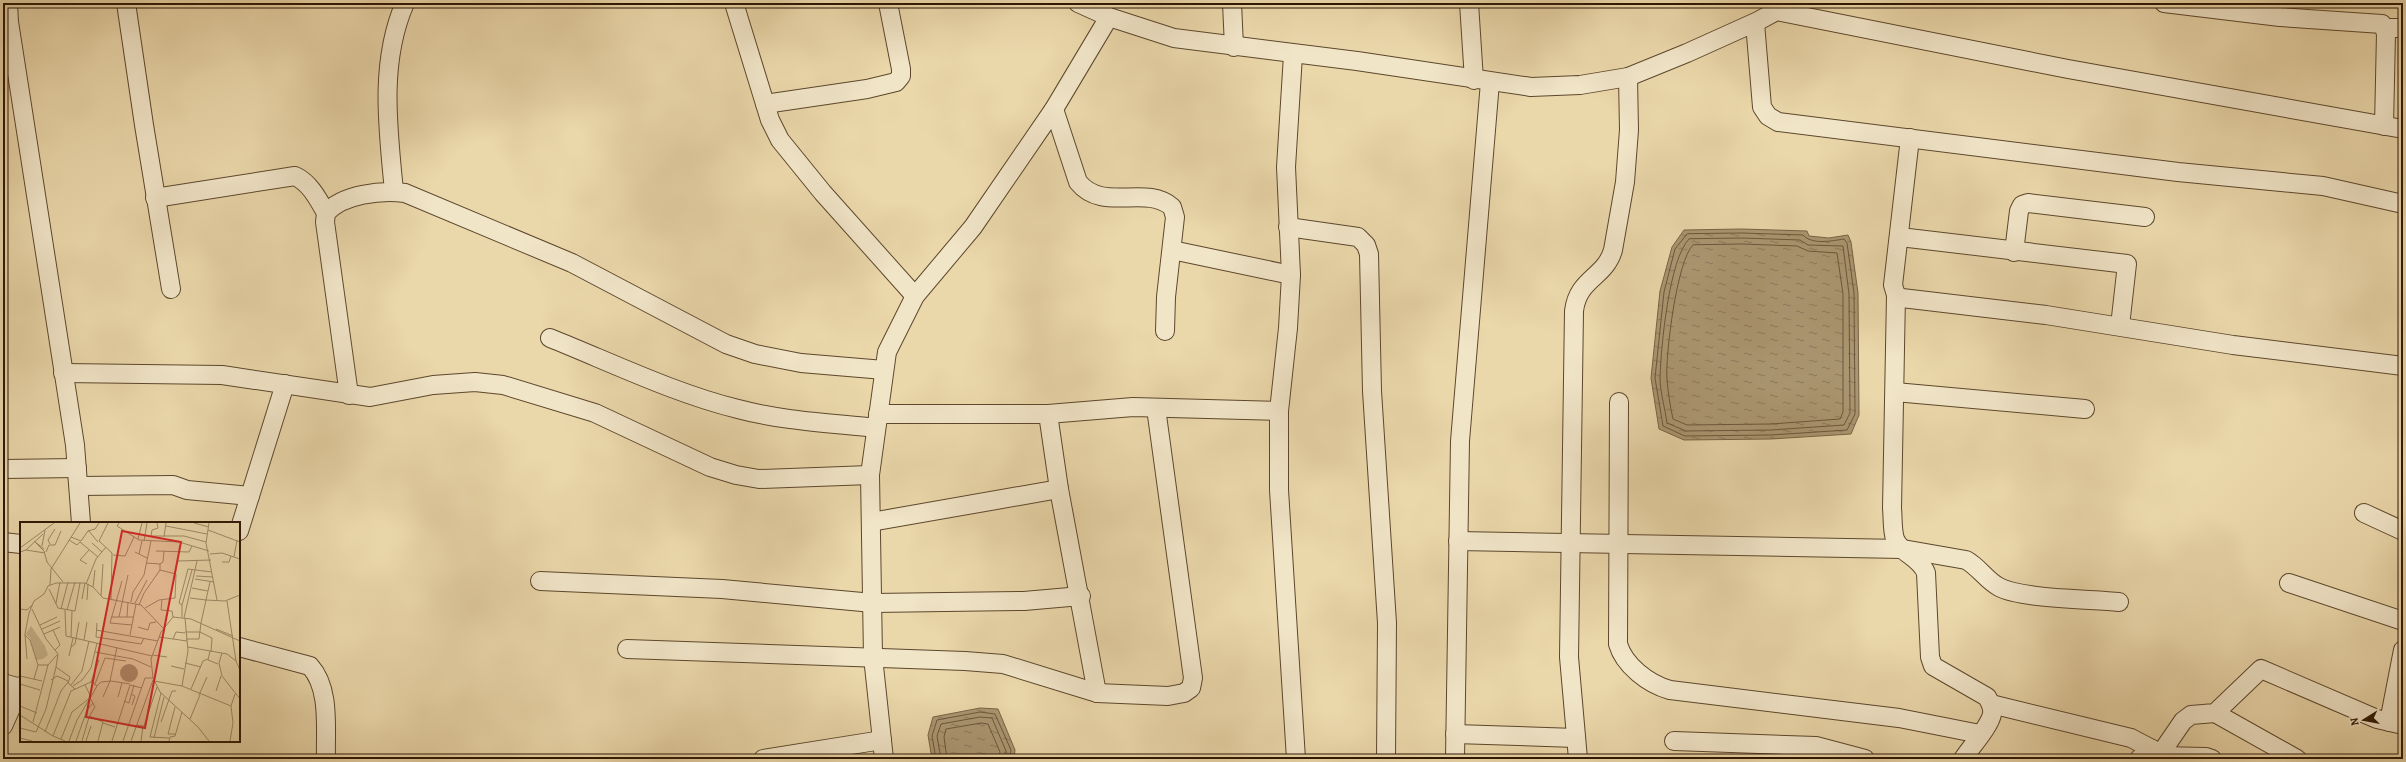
<svg xmlns="http://www.w3.org/2000/svg" width="2406" height="762" viewBox="0 0 2406 762" font-family="Alegreya,serif">
  <style>
    .water { fill: url(#water-ripples); stroke: #786345 }
    .lines { fill: none; stroke-linecap: round; stroke-linejoin: round }
    .shore { stroke: #6c563a; stroke-width: 1 }
    .minor-casing { stroke: #5d472c; stroke-width: 20 }
    .minor { stroke: #f1e5c8; stroke-width: 18 }
    .inset-road { fill: none; stroke: #9f8a67; stroke-width: 1 }
    .view { fill: #d62828; fill-opacity: 0.15; stroke: #d62828; stroke-width: 2 }
    .inset-edge { fill: none; stroke: #2e1702; stroke-width: 2 }
  </style>
  <defs>
    <pattern id="water-ripples" width="26" height="14" patternUnits="userSpaceOnUse"><rect width="26" height="14" fill="#aa9671"/><path d="M2 4q2-2 4 0t4 0M15 11q2-2 4 0t4 0" fill="none" stroke="#8b795b"/></pattern>
  </defs>
  <rect width="100%" height="100%" fill="#ead7aa"/>
  <filter id="stains"><feTurbulence type="fractalNoise" baseFrequency=".005" numOctaves="4"/><feColorMatrix values="0 0 0 0 .2 0 0 0 0 .09 0 0 0 0 .02 0 0 0 .5 -.17"/></filter>
  <radialGradient id="worn" r=".72"><stop offset=".6" stop-color="#630" stop-opacity="0"/><stop offset="1" stop-color="#630" stop-opacity=".3"/></radialGradient>
  <g class="water">
    <polygon points="1742,229 1807,231 1809,236 1829,238 1848,235 1851,242 1858,293 1859,415 1851,434 1771,439 1684,440 1659,429 1651,378 1660,291 1672,247 1684,230"/>
    <polygon points="980,708 998,709 1015,750 1014,759 932,759 928,735 933,717"/>
  </g>
  <g class="lines">
    <g class="shore">
      <path d="M1742,233L1803,235C1812,245 1831,241 1844,239L1847,243L1854,293L1855,414L1847,430L1771,435L1685,436L1663,426L1655,378L1664,292L1675,249L1687,234Z"/>
      <path d="M1742,238L1800,240L1808,245L1843,246L1849,294L1850,413L1844,425L1771,430L1686,431L1667,423C1665,408 1660,392 1660,377C1661,347 1669,259 1689,239Z"/>
      <path d="M1742,244L1797,246L1808,251L1837,253L1843,294V412L1840,419L1771,424L1687,425L1673,419C1670,406 1668,392 1667,379C1665,357 1677,259 1693,245Z"/>
      <polyline points="936,759 932,736 937,720 980,712 995,714 1011,750 1010,759"/>
      <polyline points="941,759 937,736 941,724 980,717 992,718 1006,751 1005,759"/>
      <polyline points="947,759 944,737 946,729 981,723 988,724 1000,752 999,759"/>
    </g>
    <g class="minor-casing">
      <g id="minor">
        <polyline points="8,3 9,22 75,445 81,523"/>
        <polyline points="126,3 144,125 171,289"/>
        <polyline points="734,3 770,120 780,140 823,193 915,296"/>
        <polyline points="1078,3 1109,17 1174,38 1357,61 1531,87 1580,85 1628,77 1687,53 1758,21 1791,3"/>
        <polyline points="1232,3 1234,47"/>
        <polyline points="1469,3 1474,80"/>
        <polyline points="2164,3 2280,17 2382,24 2386,33 2384,126"/>
        <polyline points="1777,11 2068,69 2403,129"/>
        <polyline points="1755,23 1762,107 1768,116 1778,122 2178,172 2323,186 2403,204"/>
        <polyline points="2385,28 2403,28"/>
        <polyline points="1293,55 1286,167 1291,275 1288,328 1279,411 1279,490 1296,759"/>
        <polyline points="765,104 867,89 896,82 901,76 901,69 888,3"/>
        <path d="M1054,109L1078,182C1103,213 1145,184 1172,207L1175,217L1166,297L1165,331"/>
        <polyline points="1910,138 1893,285 1896,295 1902,298 2046,315 2233,345 2403,366"/>
        <path d="M394,191C388,129 379,62 405,3"/>
        <path d="M155,198L295,176C310,183 318,199 326,213"/>
        <polyline points="1288,227 1358,237 1366,245 1369,254 1372,391 1387,623 1386,759"/>
        <polyline points="1900,237 2127,264 2120,326"/>
        <polyline points="1172,250 1291,275"/>
        <polyline points="2014,252 2019,211 2022,205 2028,203 2145,217"/>
        <path d="M1896,295L1892,508C1893,518 1892,530 1895,539C1901,554 1920,557 1926,573L1930,657L1933,666L1987,697C1990,702 1993,708 1992,714C1990,726 1970,748 1963,759"/>
        <path d="M550,338C610,362 676,394 738,409C783,421 830,423 876,428"/>
        <polyline points="63,373 222,375 370,397 433,385 475,382 503,385 595,413 710,467 736,475 759,479 870,475"/>
        <polyline points="1895,392 2085,409"/>
        <path d="M349,395L325,222L326,213C343,194 381,190 405,193L572,263L726,344L755,354L801,363L884,370"/>
        <path d="M1619,402L1618,644C1624,665 1648,684 1670,690L1899,718L1980,734"/>
        <polyline points="878,414 1048,414 1133,407 1279,411"/>
        <polyline points="1048,414 1059,489 1097,693"/>
        <polyline points="3,469 77,468"/>
        <polyline points="79,486 173,485 187,490 250,496"/>
        <polyline points="2364,513 2403,531"/>
        <polyline points="871,522 1059,489"/>
        <polyline points="239,531 285,384"/>
        <path d="M1458,541L1903,549L1966,560C1979,567 1986,580 1999,587C2021,599 2091,599 2119,602"/>
        <polyline points="3,542 21,544"/>
        <polyline points="540,581 722,589 873,603 1024,601 1081,596"/>
        <polyline points="2289,583 2403,621"/>
        <path d="M239,647L310,666C331,689 325,730 326,759"/>
        <polyline points="627,649 965,661 1003,664 1097,693 1168,696 1184,693 1191,688 1193,678 1156,408"/>
        <polyline points="3,683 20,688"/>
        <polyline points="1991,704 2131,738 2152,749 2162,759"/>
        <polyline points="2215,713 2297,759"/>
        <polyline points="2389,722 2403,650"/>
        <polyline points="3,726 21,686"/>
        <polyline points="1455,734 1576,738"/>
        <polyline points="1674,741 1816,746 1865,759"/>
        <polyline points="2159,756 2183,721 2191,715 2215,713 2261,669 2377,719 2403,725"/>
        <polyline points="2159,756 2206,757 2212,759"/>
        <polyline points="763,759 882,740"/>
        <polyline points="884,759 873,657 870,475 887,352 915,296 973,227 1054,109 1109,17"/>
        <polyline points="1455,759 1460,441 1490,82"/>
        <path d="M1578,759L1569,657L1574,311C1578,278 1605,278 1613,250L1625,182L1629,130L1628,77"/>
        <polyline points="2139,759 2152,749"/>
      </g>
    </g>
    <use href="#minor" class="minor"/>
  </g>
  <g transform="translate(20 522)">
    <rect width="220" height="220" fill="#ead7aa"/>
    <path d="M11,104L25,124L28,133L23,137L16,138L10,116L6,112Z" fill="#cab68d"/>
    <path d="M100 151a9 9 0 1 1 18 0a9 9 0 1 1-18 0Z" fill="#aa9671"/>
    <path class="inset-road" d="M88,1L79,19L92,31L91,77M99,1L97,4L119,18L159,20L189,29M137,1L138,6L132,8L131,14H164L186,20M174,1L189,5M189,1L186,21L197,78M146,4L187,12M68,8L78,20M188,8L220,20M51,15L61,19L68,9L75,7L79,1M144,15L146,1M118,17L122,1M49,18L57,23L60,20M217,18L214,35L220,37M14,19L24,29L27,40L43,60M14,19L24,27M124,19L127,1M60,20L78,35M72,21L82,30M30,22L28,18L35,7M22,24L25,8M0,26L34,1M6,28L25,31M136,29L169,30L172,24M0,30L6,28L23,12M26,30L29,23H35L41,9M115,30L127,36M119,32L122,19M190,32L202,31L214,35M93,33L105,34L114,15M158,39L191,38M202,40H209L211,34M67,42L60,38L69,28M140,42L143,40L144,29M176,54L193,55M175,57L194,60M102,59L90,101L112,103M66,62L76,37L86,25M30,63L31,47L60,1M73,65L75,48M172,66L188,69M29,67L38,86L55,89L60,61M81,74L83,42M170,76L186,78L190,60M62,77L65,61M67,78L68,62M142,78L141,88L152,89L153,95M207,79L216,139L220,148M111,80L113,70L124,53L131,19M36,81L40,60M115,81L127,58M119,83L124,71L140,48V42L126,41M162,83L172,48M125,86L139,78L155,76L156,52L140,48M0,87L7,88L12,83M12,87L26,117L38,132L36,145L50,155L48,161L55,167M41,87L48,60M45,88L46,114L132,134M47,88L55,60M91,95H113M99,95L108,53M107,95L108,80M162,95V83L159,81L168,47L192,50M164,96L177,39M77,101L76,115L121,122L124,116M181,101L186,78L205,79L220,73M20,103L37,95M118,105L128,108L130,101L136,100M22,107L40,99M196,107L213,114M33,108L40,123L35,128M76,108L138,119M165,110H180L192,116L191,130M24,112L40,105M5,113L10,118L18,143H28L37,133M110,113L116,82M51,115L52,89M139,115L167,119M153,117L156,110L165,111M166,117H179L181,101M64,118L67,100M51,125L55,122L59,100M168,125L207,132L216,139M190,129L188,138L198,142M75,130L113,137L131,145M202,131L199,141L202,154L220,177M133,133L147,135M49,134L53,116M7,137L5,112L9,91L14,79L24,72L28,64L36,61H65L73,65L83,76L121,83L143,106M165,141L181,145M151,144L164,147M0,154L22,159M14,157L18,143M31,158L37,154L48,159M134,159L162,164L211,184M71,160L79,138M0,162L20,168M75,162L85,136L106,139M51,163L62,149L69,119M65,163L71,175M53,164L62,158L71,146L77,121M162,164L168,129L165,96M171,167L183,139L188,137M196,169L201,154M141,171L130,215L149,216M111,172L115,174L112,183M179,173L187,155M83,175L90,159L97,125M98,175L102,161M104,179L109,181L114,163M0,184L17,191M155,185L148,212H156M0,193L33,214M69,194L83,200L78,219M170,197L180,173M13,200L28,143M141,200L152,169H156M83,201L95,205M116,203L124,204L137,165M0,206L16,210L26,187L36,145M25,210L41,169L48,160M0,216L12,219M134,216L144,175M41,217L52,190L71,175L77,164M45,219L33,214L51,169L71,160L77,164L81,160L91,159L110,162M49,219L57,198L70,176M56,219L67,188L73,181M62,219L69,195L75,185L70,176M66,219L71,204M92,219L110,163L122,166M103,219L125,156H133M111,219L133,158M121,219L123,204M149,219L150,215L155,214L162,190M189,219L178,205L140,170L133,156L131,137L141,110L153,95L171,97L220,119M210,219L213,201L211,184L215,172"/>
    <path class="view" d="M102,9L161,20L125,206L66,195Z"/>
    <rect width="220" height="220" class="inset-edge"/>
  </g>
  <rect width="2406" height="762" fill="none" stroke="#ead7aa" stroke-width="16"/>
  <rect x="4" y="4" width="2398" height="754" fill="none" stroke="#2e1702" stroke-width="2"/>
  <rect x="8" y="8" width="2390" height="746" fill="none" stroke="#2e1702"/>
  <g transform="translate(2364 720) rotate(259)" stroke="#f1e5c8" stroke-width="3" paint-order="stroke">
  <path d="M0-3L7 15L0 10L-7 15Z" fill="#2e1702"/>
  <text y="-6" font-size="11" font-weight="bold" text-anchor="middle" fill="#2e1702">N</text>
  </g>
  <rect width="100%" height="100%" filter="url(#stains)"/>
  <rect width="100%" height="100%" fill="url(#worn)"/>
</svg>
